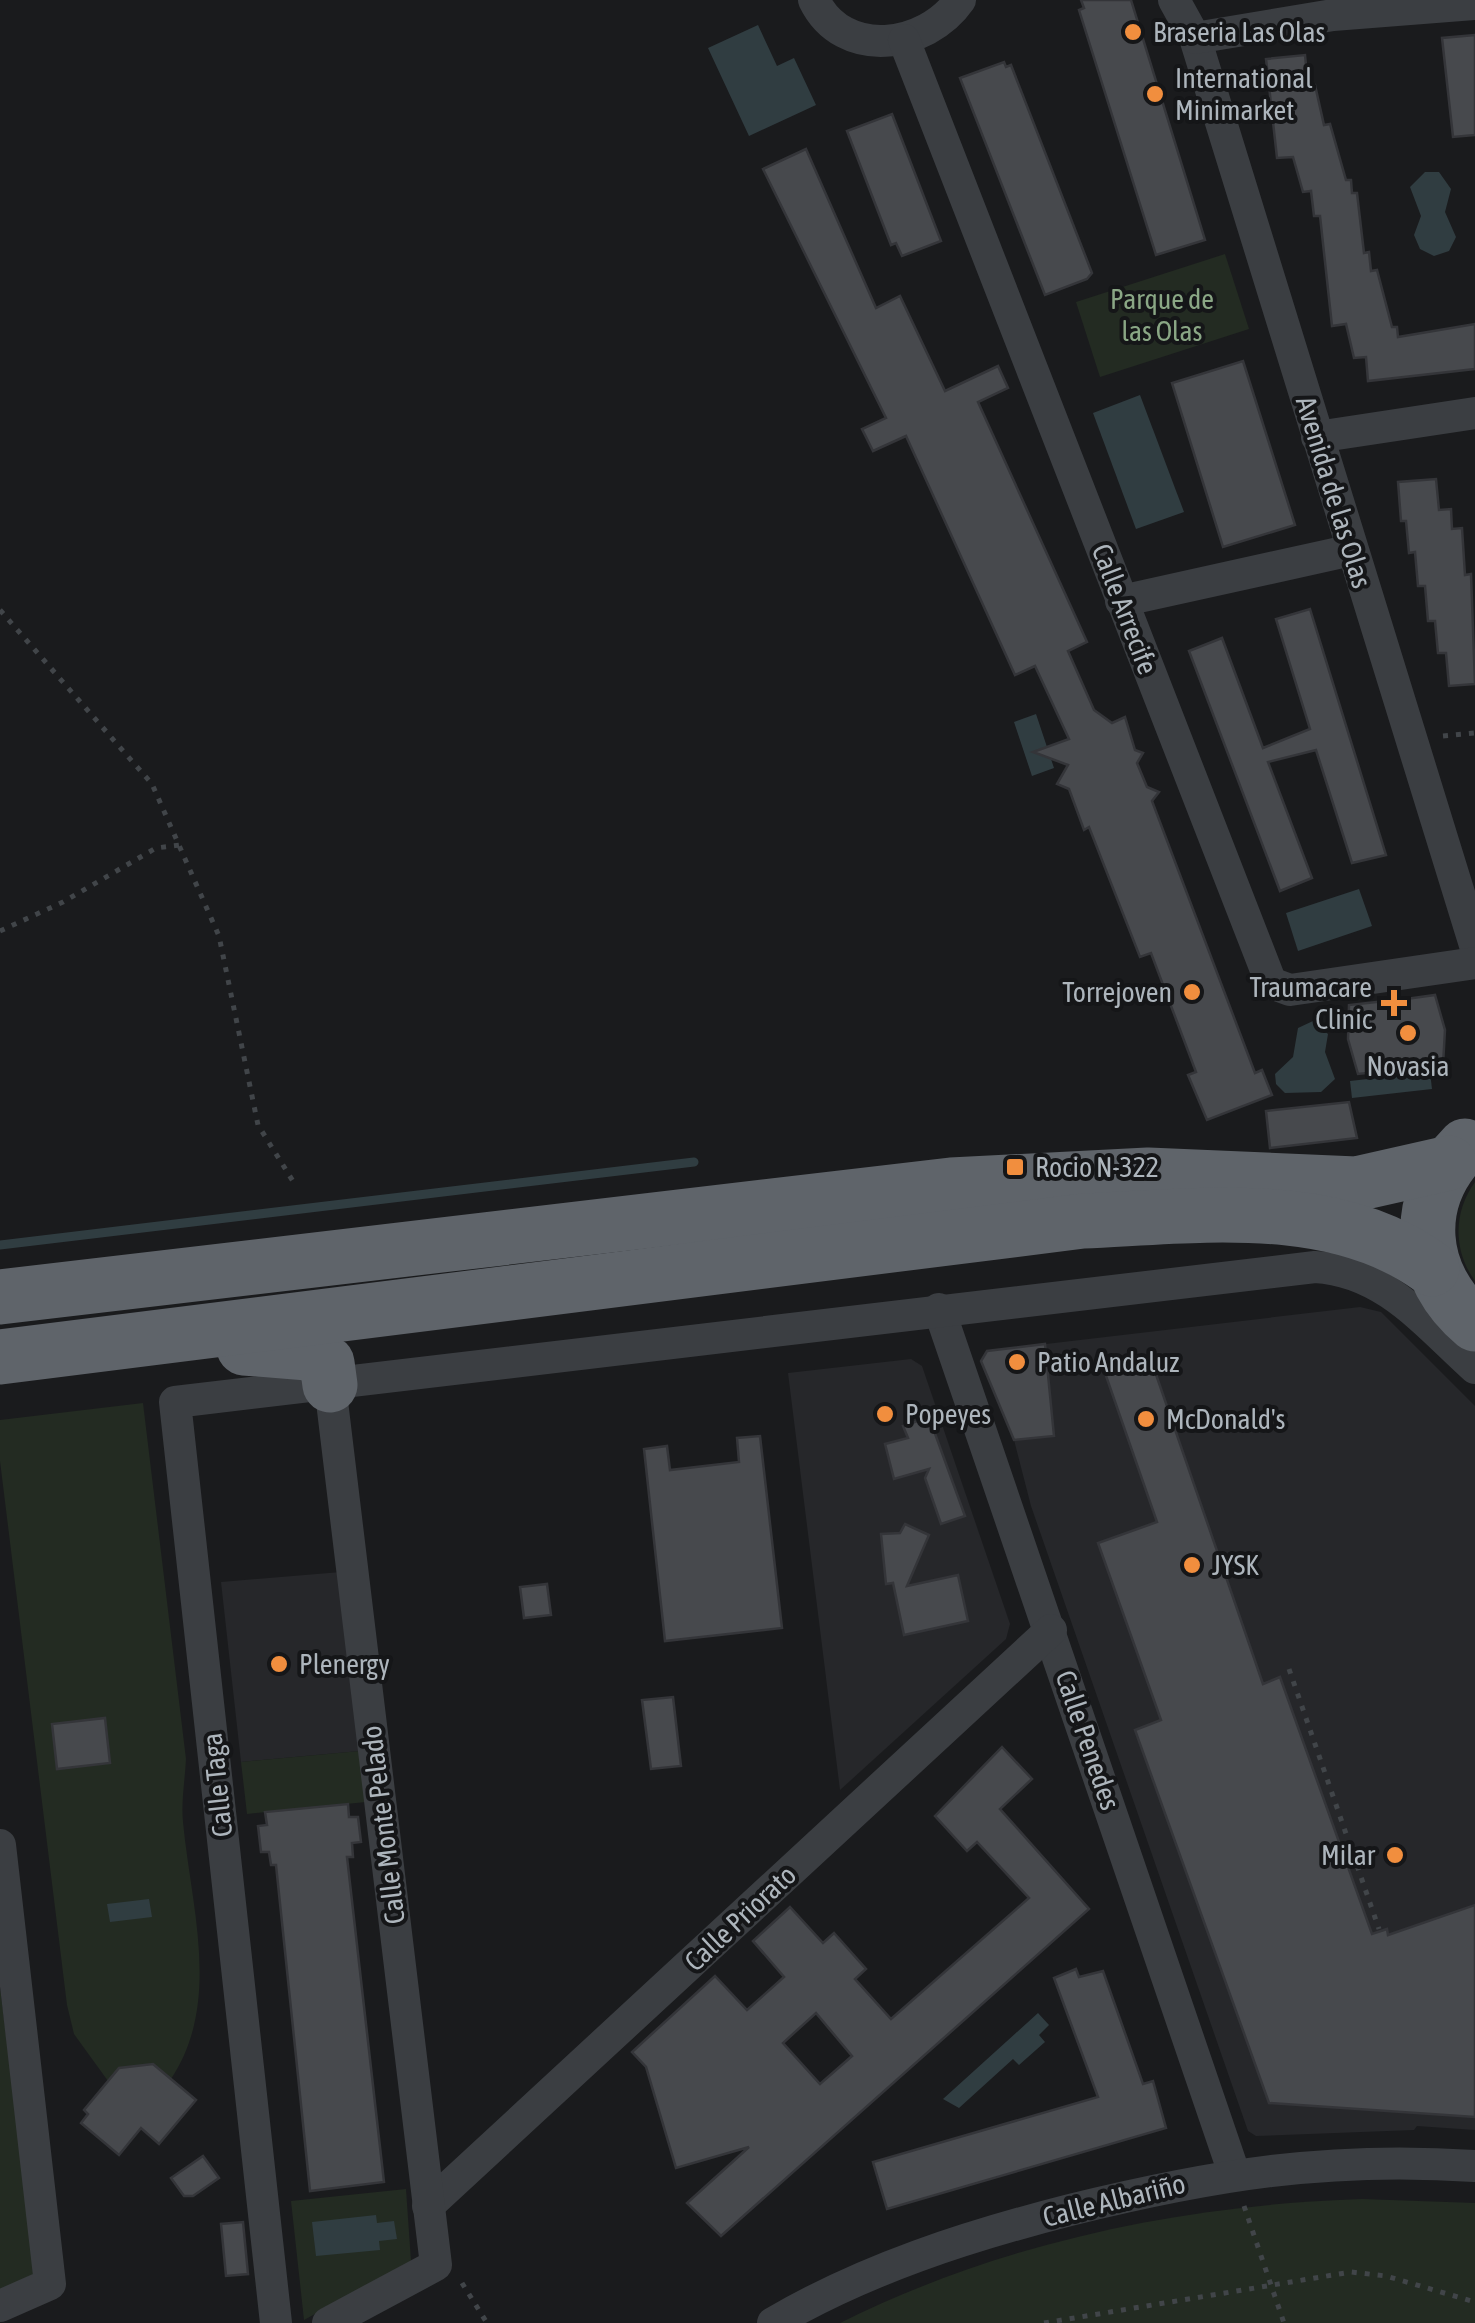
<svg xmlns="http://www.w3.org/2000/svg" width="1475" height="2323" viewBox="0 0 1475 2323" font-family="'Asap Condensed',sans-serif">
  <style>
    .built { fill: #26272a }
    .green { fill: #232b22 }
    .water { fill: #303d41 }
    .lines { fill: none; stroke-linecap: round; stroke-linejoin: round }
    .stream { stroke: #303d41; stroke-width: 9 }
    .building { fill: #47494d; stroke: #343539; stroke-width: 2.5; fill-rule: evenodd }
    .path { stroke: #414549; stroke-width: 5; stroke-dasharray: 5 8; stroke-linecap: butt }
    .minor { stroke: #3b3e42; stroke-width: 32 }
    .trunk { stroke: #5f646a; stroke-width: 55 }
    .poi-dot { fill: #f18e3e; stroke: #151618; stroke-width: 4 }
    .labels { text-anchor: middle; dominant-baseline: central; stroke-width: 8; stroke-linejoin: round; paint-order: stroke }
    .poi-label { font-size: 28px; fill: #adb5bc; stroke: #151618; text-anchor: start }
    .park-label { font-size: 28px; fill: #8aa785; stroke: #151618 }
    .street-label { font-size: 28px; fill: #adb5bc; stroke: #151618 }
  </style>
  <rect width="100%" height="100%" fill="#1a1b1d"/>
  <g class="built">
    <polygon points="1360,1307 1381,1312 1475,1406 1475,2130 1417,2126 1414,2130 1256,2136 1248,2131 1031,1506 1014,1440 983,1367 984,1357 987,1351"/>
    <polygon points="911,1359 922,1366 1010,1624 1006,1639 840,1790 788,1373"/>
    <polygon points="341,1572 360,1751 241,1762 221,1582"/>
  </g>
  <g class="green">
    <polygon points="1225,254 1249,329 1100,377 1076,302"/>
    <path d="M1475,1182V1281C1453,1251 1453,1212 1475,1182Z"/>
    <path d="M143,1403L186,1759C185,1780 181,1801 183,1822C191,1907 222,2002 171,2079L153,2064L119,2068L108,2081L74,2034L67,2005L0,1461V1420Z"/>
    <polygon points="360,1751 366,1802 247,1814 241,1762"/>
    <polygon points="0,1987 36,2273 0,2290"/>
    <polygon points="406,2189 411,2261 304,2320 291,2201"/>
    <path d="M1362,2199L1475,2203V2323H840C1003,2242 1181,2205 1362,2199Z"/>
  </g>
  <g class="water">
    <polygon points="758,25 777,66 794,58 816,105 749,136 708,48"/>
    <polygon points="1425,172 1439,172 1451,189 1445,212 1456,237 1449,251 1434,256 1420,249 1414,235 1421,216 1410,187"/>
    <polygon points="1140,395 1184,512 1136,529 1093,413"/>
    <polygon points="1036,714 1054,768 1032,776 1014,722"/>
    <polygon points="1359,889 1372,926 1298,951 1286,913"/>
    <polygon points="1313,1021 1328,1034 1325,1052 1335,1079 1321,1092 1285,1093 1276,1084 1275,1074 1293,1057 1298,1028"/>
    <polygon points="1430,1072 1432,1089 1352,1098 1350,1081"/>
    <polygon points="149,1899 152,1917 110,1922 107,1904"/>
    <polygon points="1038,2013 1049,2025 1039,2035 1045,2042 1019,2065 1013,2059 959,2108 943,2099"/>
    <polygon points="376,2215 377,2223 394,2221 397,2239 379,2241 380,2250 316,2256 312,2222"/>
  </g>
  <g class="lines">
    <polyline class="stream" points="0,1245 694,1162"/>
  </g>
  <g class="building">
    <polygon points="1081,0 1131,0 1205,240 1156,255 1079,10 1084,8"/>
    <polygon points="1475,35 1475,135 1453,137 1442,38"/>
    <polygon points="1305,55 1308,85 1315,85 1324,125 1330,124 1346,180 1351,180 1352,193 1357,193 1364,253 1369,252 1371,271 1377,270 1392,327 1397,327 1398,337 1475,324 1475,369 1368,381 1366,357 1354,358 1346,324 1332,326 1320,216 1314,216 1311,191 1303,192 1293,157 1277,158 1266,59"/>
    <polygon points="1004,62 1006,67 1011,65 1092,273 1087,279 1045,295 960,78"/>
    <polygon points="892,114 941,241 902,256 896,243 891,245 847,131"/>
    <polygon points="806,149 876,308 900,296 945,391 998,366 1008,388 978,402 1087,642 1068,651 1094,710 1112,723 1125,717 1135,750 1143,753 1137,763 1147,787 1159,792 1152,801 1255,1073 1262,1070 1272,1095 1207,1120 1188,1075 1196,1072 1151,953 1140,957 1089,827 1084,830 1069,789 1057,784 1068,765 1033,752 1069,739 1035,666 1015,675 906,436 873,451 862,429 886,418 763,169"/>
    <polygon points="1243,361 1295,525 1223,547 1172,383"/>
    <polygon points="1436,479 1439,510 1451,509 1452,529 1462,528 1465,575 1471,574 1475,684 1449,686 1446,653 1438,653 1435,621 1428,621 1425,586 1418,586 1415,552 1409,553 1406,521 1401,521 1398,482"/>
    <polygon points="1310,609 1386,855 1352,863 1316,750 1268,762 1312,878 1280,891 1189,651 1222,638 1263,748 1310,729 1276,619"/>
    <polygon points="1392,995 1399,1000 1435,995 1445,1030 1443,1065 1358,1074 1348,1039 1349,1005 1385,1001"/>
    <polygon points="1349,1102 1357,1138 1270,1148 1266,1111"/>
    <polygon points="1045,1344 1054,1436 1014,1440 981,1361 987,1351"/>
    <polygon points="1150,1357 1263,1684 1280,1677 1372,1934 1387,1929 1388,1935 1475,1905 1475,2117 1269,2103 1135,1730 1161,1720 1098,1543 1157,1522 1105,1373"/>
    <polygon points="929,1417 965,1516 941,1524 925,1478 929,1469 894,1479 885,1444 908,1438 903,1426"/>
    <polygon points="760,1436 782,1628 665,1641 644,1449 667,1446 670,1470 739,1462 737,1438"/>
    <polygon points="905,1524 929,1535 907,1586 958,1575 968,1621 904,1635 893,1583 886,1584 881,1534 900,1533"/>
    <polygon points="547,1584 551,1615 524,1618 520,1587"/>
    <polygon points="673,1697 681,1766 651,1769 642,1700"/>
    <polygon points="105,1718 110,1763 57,1769 52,1724"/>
    <path d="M1002,1747L1032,1779L1000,1809L1089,1909L721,2236L687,2203L749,2147L676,2168L646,2067L632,2052L715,1976L747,2010L784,1977L753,1941L790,1907L823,1943L834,1933L866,1969L855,1979L891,2019L1029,1898L977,1842L967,1851L935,1816ZM816,2013L852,2056L820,2084L783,2043Z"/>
    <polygon points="348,1804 349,1817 358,1817 361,1842 352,1843 353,1857 347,1857 384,2182 310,2191 276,1865 271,1865 269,1852 261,1852 258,1826 267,1825 265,1812"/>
    <polygon points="1076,1969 1079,1977 1103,1971 1143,2084 1153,2081 1166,2128 887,2209 873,2162 1098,2097 1054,1978"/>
    <polygon points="153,2064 196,2100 159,2144 141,2128 119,2155 81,2123 88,2114 84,2110 119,2068"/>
    <polygon points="203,2156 219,2178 193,2196 184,2196 171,2178"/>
    <polygon points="243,2222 248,2274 226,2276 221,2224"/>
  </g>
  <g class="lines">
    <g class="path">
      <polyline points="0,610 152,784 219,936 258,1125 296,1186"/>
      <polyline points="1443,736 1475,733"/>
      <polyline points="0,931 63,902 156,848 180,845"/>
      <polyline points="1289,1669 1379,1929"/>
      <polyline points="1244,2206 1284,2323"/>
      <polyline points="462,2283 487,2323"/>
      <polyline points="1044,2323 1351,2272 1386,2276 1475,2302"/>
    </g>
    <g class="minor">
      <path d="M814,0C843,60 926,49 960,0"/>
      <polyline points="1174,0 1195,38 1475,945"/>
      <polyline points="1195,38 1333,15 1475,4"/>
      <polyline points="904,40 1271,983 1290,990 1475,963"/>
      <polyline points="1317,437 1475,413"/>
      <polyline points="1121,601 1352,550"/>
      <polyline points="939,1309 1234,2173"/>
      <polyline points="0,1845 50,2284 0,2306"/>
      <polyline points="428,2206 1051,1630"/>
      <path d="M276,2323L175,1402L1315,1267C1385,1271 1426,1324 1475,1368"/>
      <polyline points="328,2323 436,2265 330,1385"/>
      <path d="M773,2323C865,2269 968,2236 1070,2210C1212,2175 1328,2156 1475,2166"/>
    </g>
    <g class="trunk">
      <path d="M1465,1146C1411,1200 1417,1276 1475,1324"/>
      <polyline points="0,1297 951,1185 1148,1175 1356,1184 1449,1163"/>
      <polyline points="244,1348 308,1353 327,1363 330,1385"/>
      <path d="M0,1357L1083,1221C1197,1216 1335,1197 1432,1269"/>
    </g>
  </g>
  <g class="poi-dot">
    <circle cx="1133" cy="32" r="10"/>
    <circle cx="1155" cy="94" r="10"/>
    <circle cx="1192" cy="992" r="10"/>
    <path d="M1389 988h10v10h10v10h-10v10h-10v-10h-10v-10h10z"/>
    <circle cx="1408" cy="1033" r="10"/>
    <rect x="1005" y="1157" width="20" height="20" rx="5"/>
    <circle cx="1017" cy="1362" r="10"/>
    <circle cx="885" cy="1414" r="10"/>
    <circle cx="1146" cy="1419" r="10"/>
    <circle cx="1192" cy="1565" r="10"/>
    <circle cx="279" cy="1664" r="10"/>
    <circle cx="1395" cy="1855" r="10"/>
  </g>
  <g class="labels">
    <g class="poi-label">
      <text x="1153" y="32">Braseria Las Olas</text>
      <text x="1175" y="78">International<tspan x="1175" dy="32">Minimarket</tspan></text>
      <text x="1372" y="987" text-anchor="end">Traumacare<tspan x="1372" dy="32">Clinic</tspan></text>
      <text x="1172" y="992" text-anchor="end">Torrejoven</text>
      <text x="1408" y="1066" text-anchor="middle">Novasia</text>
      <text x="1035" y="1167">Rocio N-322</text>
      <text x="1037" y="1362">Patio Andaluz</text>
      <text x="905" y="1414">Popeyes</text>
      <text x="1166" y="1419">McDonald's</text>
      <text x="1212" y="1565">JYSK</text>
      <text x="299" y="1664">Plenergy</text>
      <text x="1375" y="1855" text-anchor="end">Milar</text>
    </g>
    <g class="park-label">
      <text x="1162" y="299">Parque de<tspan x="1162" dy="32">las Olas</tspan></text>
    </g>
    <g class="street-label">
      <text transform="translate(1334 492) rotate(73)">Avenida de las Olas</text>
      <text transform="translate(1125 609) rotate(69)">Calle Arrecife</text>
      <text transform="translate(1088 1740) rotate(71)">Calle Penedes</text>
      <text transform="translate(217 1785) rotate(-96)">Calle Taga</text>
      <text transform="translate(383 1825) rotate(-97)">Calle Monte Pelado</text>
      <text transform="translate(740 1918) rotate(-43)">Calle Priorato</text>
      <text transform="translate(1114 2200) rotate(-14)">Calle Albariño</text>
    </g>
  </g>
</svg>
